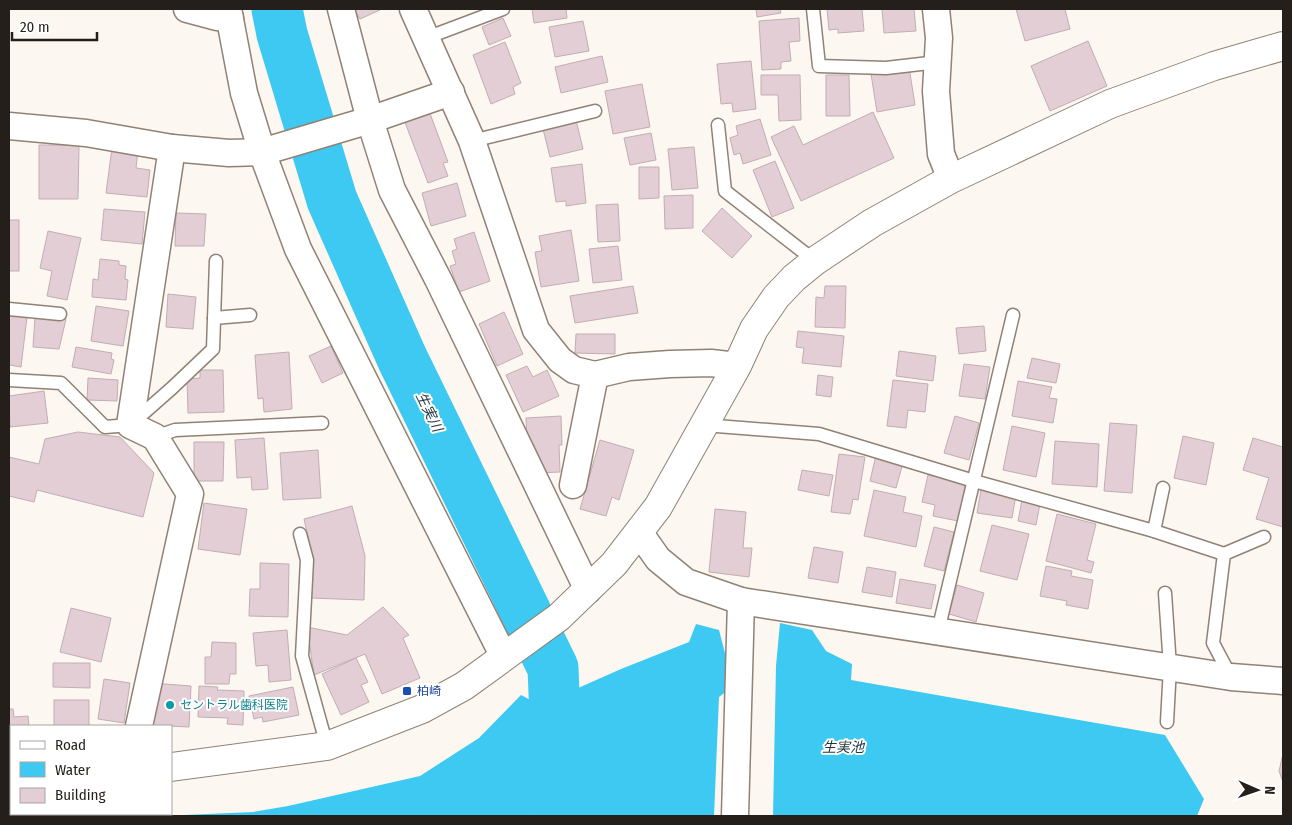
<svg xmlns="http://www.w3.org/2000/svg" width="1292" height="825" viewBox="0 0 1292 825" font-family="'Fira Sans Condensed','Noto Sans JP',sans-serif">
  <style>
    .water { fill: #3dc9f1 }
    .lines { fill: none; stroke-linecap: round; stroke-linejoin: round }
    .river { stroke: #3dc9f1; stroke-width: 51 }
    .building { fill: #e3ced6; stroke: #c1adb4 }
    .lane-casing { stroke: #908275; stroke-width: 15 }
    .street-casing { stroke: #908275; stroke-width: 29 }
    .secondary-casing { stroke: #908275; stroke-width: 30 }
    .lane { stroke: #fff; stroke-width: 12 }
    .street { stroke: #fff; stroke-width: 26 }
    .secondary { stroke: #fff; stroke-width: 28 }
    .transit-dot { fill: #1a4fb4; stroke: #fff; stroke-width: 2 }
    .culture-dot { fill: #0f9aa8; stroke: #fff; stroke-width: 2 }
    .labels { text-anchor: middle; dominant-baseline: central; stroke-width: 4; stroke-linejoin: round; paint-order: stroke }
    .transit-label { font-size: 12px; fill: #164399; stroke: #fff; text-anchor: start }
    .culture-label { font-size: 12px; fill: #0d838f; stroke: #fff; text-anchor: start }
    .water-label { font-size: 14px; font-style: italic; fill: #1f353d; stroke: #fff }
  </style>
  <rect width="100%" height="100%" fill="#fdf7f1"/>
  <g class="water">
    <polygon points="780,623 812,630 826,651 852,664 851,680 1165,735 1204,799 1197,816 773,816 776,666"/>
    <polygon points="696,624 719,630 727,661 727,691 719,697 714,816 161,816 253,812 288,806 420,776 479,738 521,695 540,705 621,669 689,642"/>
  </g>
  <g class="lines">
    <polyline class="river" points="277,9 282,34 332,200 402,358 553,668 559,816"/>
  </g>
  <g class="building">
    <polygon points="354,9 382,9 360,19"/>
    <polygon points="532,9 566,9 567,18 534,23"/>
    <polygon points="756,9 780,9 781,13 757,17"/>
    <polygon points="827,9 862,9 864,31 838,33 838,29 829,30"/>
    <polygon points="882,9 914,9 916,31 884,33"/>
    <polygon points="1016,9 1065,9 1070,29 1025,41"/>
    <polygon points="503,18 511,36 489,45 482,27"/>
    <polygon points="799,18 800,41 789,42 791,61 781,62 781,69 762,70 759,21"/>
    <polygon points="583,21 589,51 555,57 549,27"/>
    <polygon points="1088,41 1107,86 1050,111 1031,66"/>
    <polygon points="505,42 521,83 513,87 515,94 491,104 473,55"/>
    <polygon points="602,56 608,82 561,93 555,67"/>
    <polygon points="751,61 756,109 733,112 732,103 721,104 717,64"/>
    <polygon points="909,67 915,105 877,112 871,74"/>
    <polygon points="761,75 800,75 801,120 779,121 778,95 761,95"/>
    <polygon points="826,75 849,75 850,116 826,116"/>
    <polygon points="642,84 650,127 613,134 605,91"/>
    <polygon points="428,108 448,162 443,163 448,176 428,183 403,117"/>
    <polygon points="873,112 894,158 801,201 771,137 794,126 803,145"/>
    <polygon points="760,119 771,155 743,164 740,153 734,155 730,138 738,135 736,126"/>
    <polygon points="576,120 583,149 550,157 543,129"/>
    <polygon points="651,133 656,160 630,165 624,138"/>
    <polygon points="39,145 79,145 78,199 39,199"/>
    <polygon points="694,147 698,188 672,190 668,149"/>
    <polygon points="112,148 138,150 136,168 150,170 147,197 106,193"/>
    <polygon points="775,161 794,208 772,217 753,170"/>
    <polygon points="582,164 586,203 566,206 566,201 556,202 551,168"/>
    <polygon points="639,167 659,167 659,198 639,199"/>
    <polygon points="457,183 466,216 431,226 422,193"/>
    <polygon points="693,195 693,228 665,229 664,196"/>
    <polygon points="618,204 620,241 598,242 596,205"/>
    <polygon points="722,208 752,236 732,258 702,231"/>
    <polygon points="104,209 145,212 142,244 101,240"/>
    <polygon points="176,213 206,214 204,246 175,246"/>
    <rect x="9" y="220" width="10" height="51"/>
    <polygon points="571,230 579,281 541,287 535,252 542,251 539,236"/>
    <polygon points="48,231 81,238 67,300 47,296 52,271 40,268"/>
    <polygon points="474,232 490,281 459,292 450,266 456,264 452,251 457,249 454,239"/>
    <polygon points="618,246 622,280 593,283 589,249"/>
    <polygon points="100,259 119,261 119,265 126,266 125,279 128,280 126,300 92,297 93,279 98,280"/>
    <polygon points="633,286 638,313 575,323 570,296"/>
    <polygon points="825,286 846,286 845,328 815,327 816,297 824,298"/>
    <polygon points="168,294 196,297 193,329 166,327"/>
    <polygon points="96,306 129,311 123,346 91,341"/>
    <polygon points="504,312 523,354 497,366 479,324"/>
    <polygon points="9,315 27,317 21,367 9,365"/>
    <polygon points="35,317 66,319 59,349 33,347"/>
    <polygon points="984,326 986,351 959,354 956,328"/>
    <polygon points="798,331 844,336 841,367 802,363 804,348 796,347"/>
    <polygon points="576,334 615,334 615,354 575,353"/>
    <polygon points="331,346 343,373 322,383 309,356"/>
    <polygon points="76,347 112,353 111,359 114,360 111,374 72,367"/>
    <polygon points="899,351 936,356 933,381 896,376"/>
    <polygon points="289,352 292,409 264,412 263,398 258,399 255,355"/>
    <polygon points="1032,358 1060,364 1056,383 1027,378"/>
    <polygon points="964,364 990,367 985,399 959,396"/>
    <polygon points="527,366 533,377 547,370 559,396 523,412 506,375"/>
    <polygon points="200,370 223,370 224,412 188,413 187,379 200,378"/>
    <polygon points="818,375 833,377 831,397 816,395"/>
    <polygon points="88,378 118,380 117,401 87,400"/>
    <polygon points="893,380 928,384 925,412 908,410 906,428 887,426"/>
    <polygon points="1018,381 1052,387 1049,398 1057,399 1053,423 1012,416"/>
    <polygon points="44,391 48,423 10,427 9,396"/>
    <polygon points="561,416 562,445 559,445 560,472 535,473 534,445 527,445 526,418"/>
    <polygon points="955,416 979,423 969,460 944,453"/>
    <polygon points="1110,423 1137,425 1132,493 1104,491"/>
    <polygon points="1012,426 1045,433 1036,477 1003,470"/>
    <polygon points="78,432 120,437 154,473 143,517 37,490 34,502 9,496 9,457 39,464 45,439"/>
    <polygon points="1183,436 1214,443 1206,485 1174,478"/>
    <polygon points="264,438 268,489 252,490 251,477 237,478 235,440"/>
    <polygon points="1253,438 1283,447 1283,527 1256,519 1269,478 1243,470"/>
    <polygon points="600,440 634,450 619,500 612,497 606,516 580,509"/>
    <polygon points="1055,441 1099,444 1097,487 1052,484"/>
    <polygon points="194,442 224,442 223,481 194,481"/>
    <polygon points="318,450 321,498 283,500 280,453"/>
    <polygon points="839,454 865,457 858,500 853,499 850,514 831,512"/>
    <polygon points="876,455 903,463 896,488 870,481"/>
    <polygon points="802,470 833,475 829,496 798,490"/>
    <polygon points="928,475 966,483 958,521 933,516 935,505 922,502"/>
    <polygon points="874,490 906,497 903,512 922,516 916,547 864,536"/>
    <polygon points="981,490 1016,495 1012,518 977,513"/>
    <polygon points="1022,500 1040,504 1036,525 1018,521"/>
    <polygon points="204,503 247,509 240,555 198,549"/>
    <polygon points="352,506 365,556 364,600 310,598 312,554 304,519"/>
    <polygon points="715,509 746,512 743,548 752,548 749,577 709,572"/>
    <polygon points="1057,514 1096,524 1087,560 1094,562 1091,573 1046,561"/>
    <polygon points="992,525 1029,534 1017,580 980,571"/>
    <polygon points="934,527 954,532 944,571 924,566"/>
    <polygon points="814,547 843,552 838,583 808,578"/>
    <polygon points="260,563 289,564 288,617 249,616 250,589 260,589"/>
    <polygon points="1046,566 1072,571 1071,576 1093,580 1088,609 1066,605 1067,601 1040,596"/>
    <polygon points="867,567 896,572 892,597 862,592"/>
    <polygon points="900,579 936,585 931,609 896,603"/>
    <polygon points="957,585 984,593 976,622 949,614"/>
    <polygon points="383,607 409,635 403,638 420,678 382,694 365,654 314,675 307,627 347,635"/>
    <polygon points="71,608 111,618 101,662 60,652"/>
    <polygon points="287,630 291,680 269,682 268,665 256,666 253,633"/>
    <polygon points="212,642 236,643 236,674 230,674 229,684 205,684 205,657 211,657"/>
    <polygon points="356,658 368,682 361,685 369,702 341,715 322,674"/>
    <polygon points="53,663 90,663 90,688 53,687"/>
    <polygon points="104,679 130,683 124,723 98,719"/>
    <polygon points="152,683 191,686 189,727 149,725"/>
    <polygon points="199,686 218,687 217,690 244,691 243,725 227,724 228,718 198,717"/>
    <polygon points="293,687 299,715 263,722 262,717 254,719 249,696"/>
    <rect x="54" y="700" width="35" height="26"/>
    <polygon points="9,709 13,709 14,717 28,716 29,726 11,726 11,750 9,750"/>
    <polygon points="1283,754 1283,782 1279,771"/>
  </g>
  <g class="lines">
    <g class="lane-casing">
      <g id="lane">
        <polyline points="813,9 819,66 886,68 938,62"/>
        <polyline points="426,38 503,9"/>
        <polyline points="718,125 725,191 815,261"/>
        <polyline points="472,141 595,111"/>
        <polyline points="9,309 60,314"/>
        <polyline points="214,318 250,315"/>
        <polyline points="9,380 61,383 105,427 130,425 172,388 213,349 216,261"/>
        <polyline points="704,425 819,434 974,481 1154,531 1224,554"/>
        <polyline points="155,437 175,430 322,423"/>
        <polyline points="1154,531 1163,488"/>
        <polyline points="300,534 307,560 302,656 327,746"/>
        <polyline points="1165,593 1170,667 1167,722"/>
        <polyline points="938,631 1013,315"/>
        <polyline points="1231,677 1213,643 1224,554 1264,537"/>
      </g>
    </g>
    <g class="street-casing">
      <g id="street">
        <polyline points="187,9 217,17 230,18"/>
        <polyline points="228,9 244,93 262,152 298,249 504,657"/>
        <polyline points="341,9 370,120 392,190 438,279 588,590"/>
        <polyline points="413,9 472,141 536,330 560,360 574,370 595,375 629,367 670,364 711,363 737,366"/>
        <polyline points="936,9 939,38 936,91 941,154 951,179"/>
        <polyline points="9,126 86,133 172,148 229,153 262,152 370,120 451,92"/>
        <polyline points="573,485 595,375"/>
        <polyline points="639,532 658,559 686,582 741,601 1231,677 1283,681"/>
        <polyline points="139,726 190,494 155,437 130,425 172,148"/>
        <polyline points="735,816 741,601"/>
      </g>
    </g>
    <g class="secondary-casing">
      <g id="secondary">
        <polyline points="171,767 327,746 422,709 464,686 559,617 614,564 658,507 737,366 754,329 776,297 794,278 815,261 872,223 951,179 1110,104 1214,66 1283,46"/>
        <polyline points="9,805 11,804"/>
      </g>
    </g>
    <use href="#lane" class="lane"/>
    <use href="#street" class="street"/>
    <use href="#secondary" class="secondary"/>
  </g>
  <rect class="transit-dot" x="402" y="686" width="10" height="10" rx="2.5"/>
  <circle class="culture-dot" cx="170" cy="705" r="5"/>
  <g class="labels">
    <g class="transit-label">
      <text x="417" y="691">柏崎</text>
    </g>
    <g class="culture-label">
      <text x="180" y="705">セントラル歯科医院</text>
    </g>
    <g class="water-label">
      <text transform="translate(429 412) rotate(64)">生実川</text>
      <text x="843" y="747">生実池</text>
    </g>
  </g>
  <rect width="1292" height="825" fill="none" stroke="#241f1a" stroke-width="20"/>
  <rect x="10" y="725" width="162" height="90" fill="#ffffff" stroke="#a7a5a3"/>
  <rect x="20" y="741" width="25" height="8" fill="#ffffff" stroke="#a7a5a3"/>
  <text x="55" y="750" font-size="15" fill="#241f1a">Road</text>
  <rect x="20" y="762" width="25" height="15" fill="#3dc9f1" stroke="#a7a5a3"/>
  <text x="55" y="775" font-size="15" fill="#241f1a">Water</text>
  <rect x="20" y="788" width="25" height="15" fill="#e3ced6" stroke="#a7a5a3"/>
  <text x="55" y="800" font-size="15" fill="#241f1a">Building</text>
  <g transform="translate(1257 790) rotate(92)" stroke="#ffffff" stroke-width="4" paint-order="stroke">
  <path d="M0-4L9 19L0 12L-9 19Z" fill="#241f1a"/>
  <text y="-8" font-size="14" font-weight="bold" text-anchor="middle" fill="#241f1a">N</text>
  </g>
  <path d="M12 32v8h85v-8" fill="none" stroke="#241f1a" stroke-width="2.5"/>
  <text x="20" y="32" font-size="15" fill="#241f1a" stroke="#ffffff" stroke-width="4" paint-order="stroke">20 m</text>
</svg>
